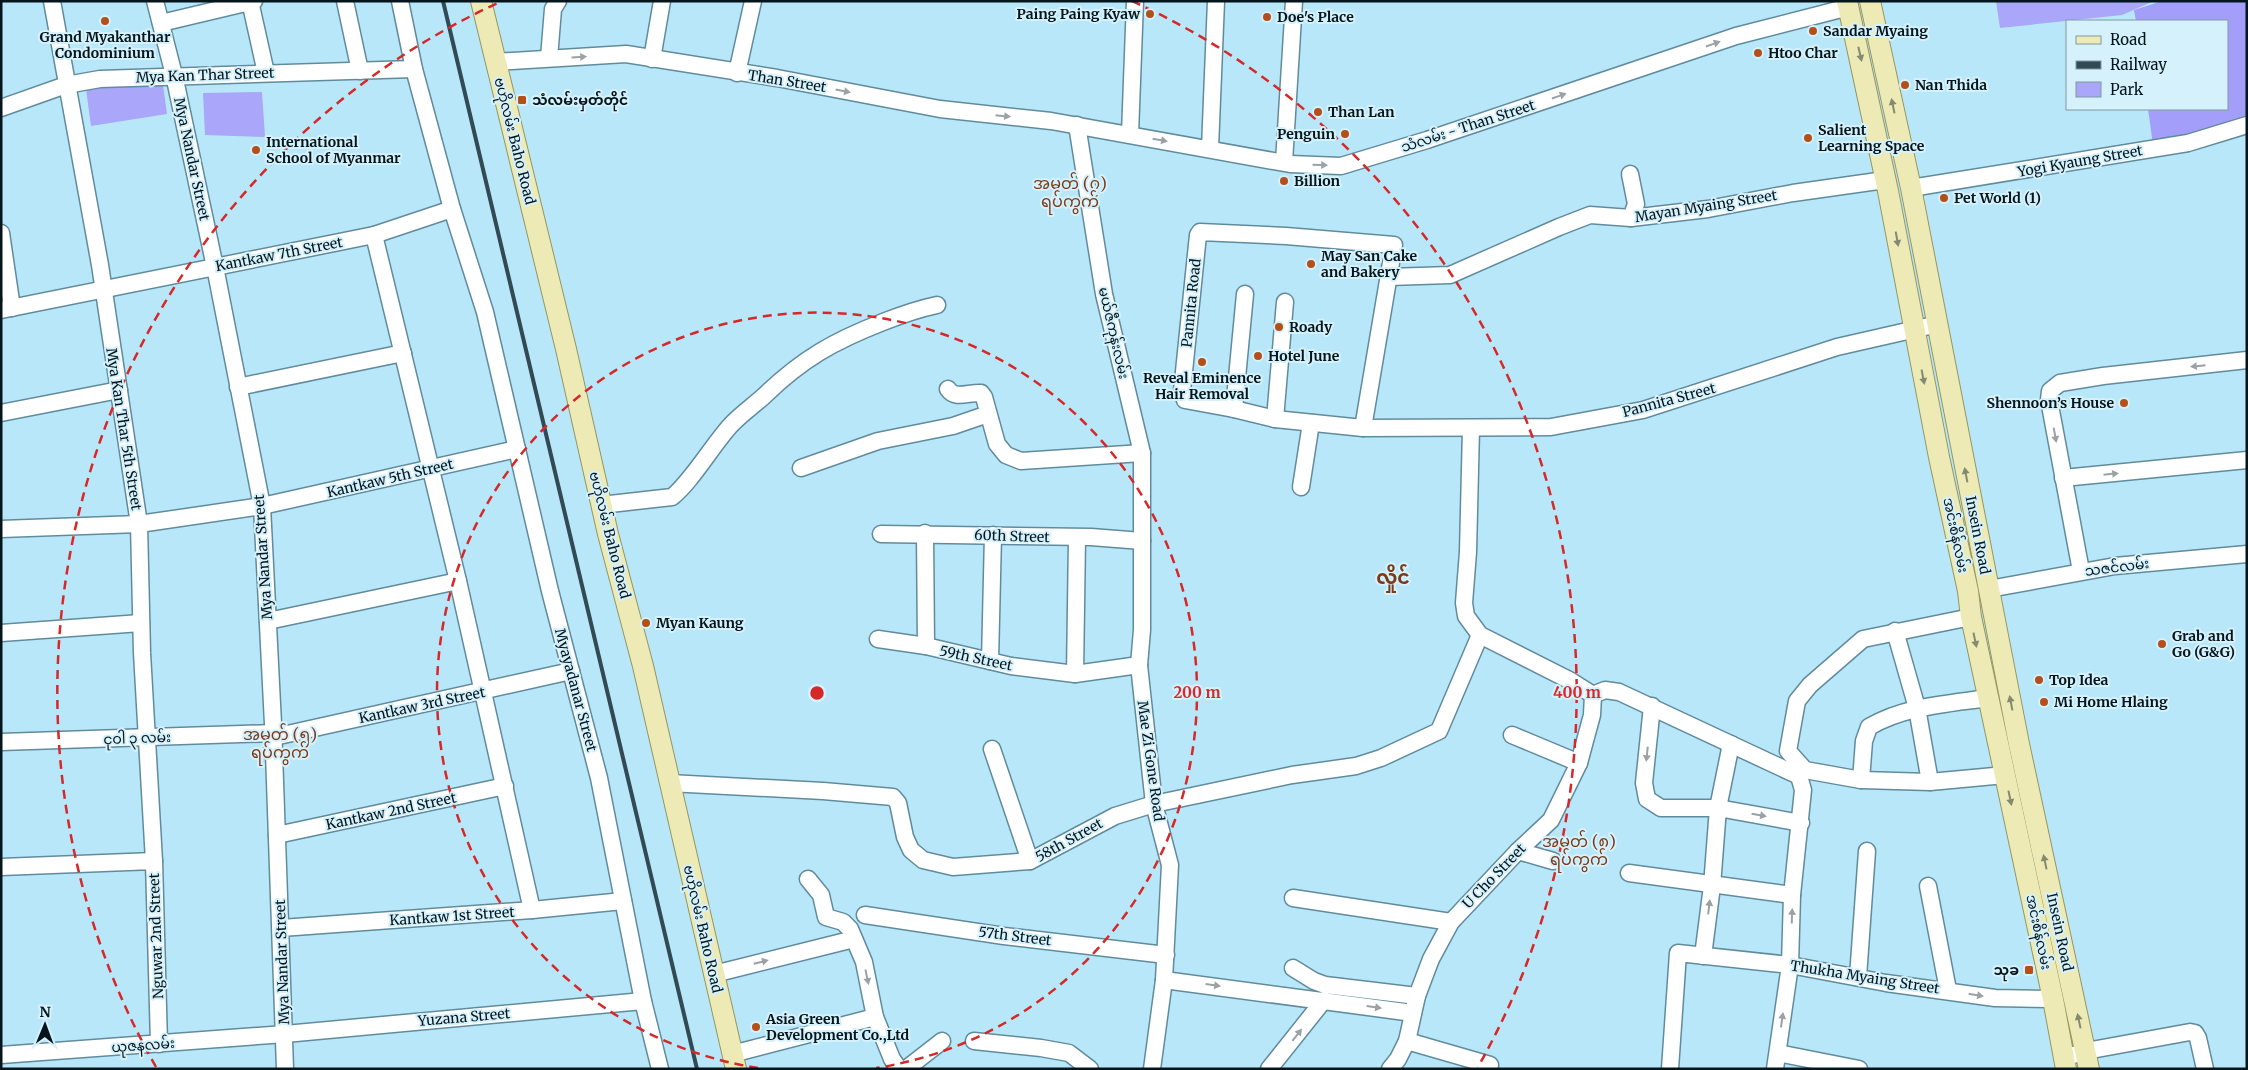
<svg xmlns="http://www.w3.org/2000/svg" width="2248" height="1070" viewBox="0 0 2248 1070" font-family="Merriweather,'Noto Sans Myanmar',serif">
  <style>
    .green { fill: #aaa6f9 }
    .forest { fill: #a39efa }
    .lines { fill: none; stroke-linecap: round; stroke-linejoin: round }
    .minor-casing { stroke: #608b9d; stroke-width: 19 }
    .major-casing { stroke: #94965f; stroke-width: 22 }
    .minor { stroke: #fff; stroke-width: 16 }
    .major { stroke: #edeab5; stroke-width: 20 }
    .rail { stroke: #324a53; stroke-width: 4 }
    .oneway { fill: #9ba1a4 }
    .oneway2 { fill: #848a70 }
    .ring { fill: none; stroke: #d62828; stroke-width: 2.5; stroke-dasharray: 9 6 }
    .poi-dot { fill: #b34f18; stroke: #d5f1fc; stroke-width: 2 }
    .labels { text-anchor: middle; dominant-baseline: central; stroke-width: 4; stroke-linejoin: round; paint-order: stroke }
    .poi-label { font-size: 14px; font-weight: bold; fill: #04151b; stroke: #d5f1fc; text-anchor: start }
    .street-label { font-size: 14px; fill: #04151b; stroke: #d5f1fc }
    .quarter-label { font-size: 16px; fill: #7b3b1a; stroke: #d5f1fc }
    .district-label { font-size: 19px; font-weight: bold; fill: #7b3b1a; stroke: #d5f1fc }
    .centre { fill: #d62828; stroke: #d5f1fc; stroke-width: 2.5 }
    .ring-label { font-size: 15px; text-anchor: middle; font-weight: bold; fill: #d62828; stroke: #d5f1fc; stroke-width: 4; stroke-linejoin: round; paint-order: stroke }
  </style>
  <rect width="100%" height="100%" fill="#b9e7fa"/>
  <g class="green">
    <polygon points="1996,1 2154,1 2122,15 2000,28"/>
    <polygon points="162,78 167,114 91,126 86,89"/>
    <polygon points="262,92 265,137 205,135 203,93"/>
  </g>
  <polygon class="forest" points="2162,1 2247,1 2247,119 2153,145 2148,109 2227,109 2227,21 2136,21 2134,10"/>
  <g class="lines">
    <g class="minor-casing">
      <g id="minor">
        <polyline points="52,1 100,265 139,524 142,653 154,861"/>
        <polyline points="155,1 174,75 215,267 262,506 273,724 285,1069"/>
        <polyline points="250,1 266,73"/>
        <polyline points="345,1 360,71"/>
        <polyline points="400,1 414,69 452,209 485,312 550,591 599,778 643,1001 660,1069"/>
        <polyline points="161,23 254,1"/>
        <polyline points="549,58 553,9 558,1"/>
        <polyline points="652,59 662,1"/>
        <polyline points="495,62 626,54 777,78 940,109 1051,121 1290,164 1341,166 1427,140 1736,36 1849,7"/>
        <polyline points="737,73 753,1"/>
        <polyline points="1,108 66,85 100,79 414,69"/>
        <polyline points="1077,125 1104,294 1142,453 1142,630 1139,665 1154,804 1170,865 1164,980 1152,1069"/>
        <polyline points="1130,134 1135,1"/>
        <polyline points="1210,148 1216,1"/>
        <polyline points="1284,162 1294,1"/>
        <polyline points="1630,174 1636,204 1631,218"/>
        <polyline points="1911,188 2188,143 2247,125"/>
        <polyline points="1,233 12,308"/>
        <polyline points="374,235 458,581 532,910"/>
        <polyline points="1389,277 1450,275 1559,227 1590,215 1631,218 1708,209 1793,193 1885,180"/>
        <polyline points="1245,294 1234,409 1185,400 1182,391 1198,235 1200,232 1286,236 1394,245 1363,428"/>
        <polyline points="1,310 374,235 452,209"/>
        <polyline points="238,387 403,353"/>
        <path d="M948,389C955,400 969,392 981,393L984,397L997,444L1006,455L1021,461L1142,453"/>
        <polyline points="1234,409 1275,419 1363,428 1551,427 1643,410 1837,347 1938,324"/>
        <polyline points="1,413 119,390"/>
        <polyline points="1275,419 1285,302"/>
        <polyline points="1471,428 1468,552 1464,603 1466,616 1480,635 1571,681 1593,695"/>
        <polyline points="801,468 878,441 953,426 988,414"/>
        <polyline points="2063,478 2247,460"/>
        <polyline points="1301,487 1311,423"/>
        <path d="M601,505L672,497C691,482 712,446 730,426C740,415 753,406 764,396C802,359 834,341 883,322C901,315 918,309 937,305"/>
        <polyline points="1,529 139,524 262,506 517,449"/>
        <polyline points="925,533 926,646"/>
        <polyline points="881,534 1091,537 1142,541"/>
        <polyline points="2081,571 2049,400 2050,391 2060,383 2103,376 2247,360"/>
        <polyline points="1989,589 2115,566 2247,554"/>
        <polyline points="1971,617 1863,639 1810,685 1797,701 1788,751 1805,770 1861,780 1930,782 2005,775"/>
        <polyline points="268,621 458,581"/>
        <polyline points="1895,631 1917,708 1930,782"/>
        <polyline points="1,633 141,623"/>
        <polyline points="878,639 926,646 1011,666 1075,674 1139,665"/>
        <polyline points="990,661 993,535"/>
        <polyline points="1075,674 1077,538"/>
        <polyline points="1593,695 1605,690 1619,692 1799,776 1803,790 1792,895 1790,965 1775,1069"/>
        <polyline points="1652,706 1644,783 1647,799 1661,808 1718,808 1801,823"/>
        <polyline points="1512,735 1579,763"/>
        <polyline points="274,737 571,671"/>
        <polyline points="1,742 274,733"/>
        <polyline points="992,749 1030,861"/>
        <path d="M1861,780L1864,741L1869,727C1905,706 1947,704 1988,698"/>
        <polyline points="669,783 823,791 893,797 898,803 905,837 911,850 923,860 953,867 1030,861 1115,816 1154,804 1292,775 1356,766 1381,758 1439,731 1480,635"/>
        <polyline points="277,835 505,786"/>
        <polyline points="1518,851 1553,861"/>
        <polyline points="1,867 154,861 159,1044"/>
        <polyline points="1629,873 1792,895"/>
        <polyline points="808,879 821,895 826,917 843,922 850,929 864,962 875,1017 892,1059 899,1069"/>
        <polyline points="1928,886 1948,990"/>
        <polyline points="1293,898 1451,922"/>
        <polyline points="865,915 1004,936 1166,955"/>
        <polyline points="281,928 532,910 623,901"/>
        <polyline points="1703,956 1712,886 1718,808 1731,744"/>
        <polyline points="1293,968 1314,981 1325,985 1417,996"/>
        <polyline points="714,974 854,939"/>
        <polyline points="1858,977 1867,851"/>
        <polyline points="1164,980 1413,1013"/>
        <polyline points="974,1041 1041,1048 1069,1053 1090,1069"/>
        <polyline points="1407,1041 1490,1065"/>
        <polyline points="1778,1053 1859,1069"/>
        <polyline points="732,1054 875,1017"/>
        <polyline points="1,1055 285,1034 643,1001"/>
        <polyline points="2064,1058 2086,1051 2190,1032 2195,1033 2198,1038 2205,1069"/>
        <polyline points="906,1069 942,1041"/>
        <polyline points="1269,1069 1324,1000"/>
        <polyline points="1390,1069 1398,1059 1407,1041 1417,996 1431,959 1451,922 1518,851 1551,820 1579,763 1592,715 1593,695"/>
        <polyline points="1670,1069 1678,953 1790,965 1886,983 1995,998 2053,999"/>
      </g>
    </g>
    <g class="major-casing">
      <g id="major">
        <polyline points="481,1 566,349 608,534 643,666 736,1069"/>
        <polyline points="1847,1 1888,191 1939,457 1968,591 1971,617 2053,999 2066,1069"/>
        <polyline points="1870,1 1911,188 2019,744 2089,1069"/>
      </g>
    </g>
    <use href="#minor" class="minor"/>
    <use href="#major" class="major"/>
    <polyline class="rail" points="443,1 697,1069"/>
  </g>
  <defs><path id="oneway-solid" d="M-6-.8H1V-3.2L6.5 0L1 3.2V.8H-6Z" transform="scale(1.25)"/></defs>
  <g class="oneway">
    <use href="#oneway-solid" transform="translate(1713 44) rotate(-19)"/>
    <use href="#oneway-solid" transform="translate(579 57) rotate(-3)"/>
    <use href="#oneway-solid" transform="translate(843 91) rotate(11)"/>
    <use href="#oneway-solid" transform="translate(1559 96) rotate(-19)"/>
    <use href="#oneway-solid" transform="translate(1003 116) rotate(6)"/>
    <use href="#oneway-solid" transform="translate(1160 140) rotate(10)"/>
    <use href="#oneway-solid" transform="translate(1320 165) rotate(2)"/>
    <use href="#oneway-solid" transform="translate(2198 366) rotate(174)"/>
    <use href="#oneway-solid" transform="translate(2055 435) rotate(80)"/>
    <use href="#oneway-solid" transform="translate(2111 474) rotate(-6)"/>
    <use href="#oneway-solid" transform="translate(1647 754) rotate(96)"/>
    <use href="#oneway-solid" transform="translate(1759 815) rotate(10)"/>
    <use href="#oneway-solid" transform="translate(1709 907) rotate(-83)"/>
    <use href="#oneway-solid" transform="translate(1792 916) rotate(-88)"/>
    <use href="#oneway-solid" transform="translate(761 962) rotate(-14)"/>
    <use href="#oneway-solid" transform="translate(867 977) rotate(78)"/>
    <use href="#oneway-solid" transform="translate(1213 985) rotate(8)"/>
    <use href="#oneway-solid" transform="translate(1976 995) rotate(9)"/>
    <use href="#oneway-solid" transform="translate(1374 1007) rotate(8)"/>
    <use href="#oneway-solid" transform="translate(1782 1020) rotate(-82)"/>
    <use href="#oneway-solid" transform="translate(1297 1035) rotate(-52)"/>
  </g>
  <g class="oneway2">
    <use href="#oneway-solid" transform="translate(1860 54) rotate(77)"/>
    <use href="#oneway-solid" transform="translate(1893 106) rotate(-102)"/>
    <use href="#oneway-solid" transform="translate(1897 239) rotate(80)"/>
    <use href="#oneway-solid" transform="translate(1923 377) rotate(79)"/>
    <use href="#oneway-solid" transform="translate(1966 475) rotate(-101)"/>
    <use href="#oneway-solid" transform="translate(1975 640) rotate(78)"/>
    <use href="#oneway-solid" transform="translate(2011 703) rotate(-101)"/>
    <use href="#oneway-solid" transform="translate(2010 798) rotate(78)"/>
    <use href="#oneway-solid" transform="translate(2045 862) rotate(-102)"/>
    <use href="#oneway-solid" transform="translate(2079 1021) rotate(-102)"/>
  </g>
  <g class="ring">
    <path d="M758 1068A380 380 0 1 1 876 1068"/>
    <path d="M156 1067A760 760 0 0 1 502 1M1132 1A760 760 0 0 1 1478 1067"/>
  </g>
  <g class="poi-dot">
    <circle cx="1150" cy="14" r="5"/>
    <circle cx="1267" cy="17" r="5"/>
    <circle cx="105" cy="21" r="5"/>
    <circle cx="1813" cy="31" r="5"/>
    <circle cx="1758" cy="53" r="5"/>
    <circle cx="1905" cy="85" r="5"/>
    <rect x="517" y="95" width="10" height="10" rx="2.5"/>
    <circle cx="1318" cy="112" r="5"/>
    <circle cx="1345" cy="134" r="5"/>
    <circle cx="1808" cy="138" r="5"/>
    <circle cx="256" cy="150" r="5"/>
    <circle cx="1284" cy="181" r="5"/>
    <circle cx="1944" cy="198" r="5"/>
    <circle cx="1311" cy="264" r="5"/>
    <circle cx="1279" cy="327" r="5"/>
    <circle cx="1258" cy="356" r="5"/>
    <circle cx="1202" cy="362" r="5"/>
    <circle cx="2124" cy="403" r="5"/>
    <circle cx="646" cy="623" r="5"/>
    <circle cx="2162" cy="644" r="5"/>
    <circle cx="2039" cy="680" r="5"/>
    <circle cx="2044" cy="702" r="5"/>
    <rect x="2024" y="965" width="10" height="10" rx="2.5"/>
    <circle cx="756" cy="1027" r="5"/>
  </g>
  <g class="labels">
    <g class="poi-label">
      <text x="1140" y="14" text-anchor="end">Paing Paing Kyaw</text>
      <text x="1277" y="17">Doe's Place</text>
      <text x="1823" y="31">Sandar Myaing</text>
      <text x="105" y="37" text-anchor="middle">Grand Myakanthar<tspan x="105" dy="16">Condominium</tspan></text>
      <text x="1768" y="53">Htoo Char</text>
      <text x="1915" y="85">Nan Thida</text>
      <text x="532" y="100">သံလမ်းမှတ်တိုင်</text>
      <text x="1328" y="112">Than Lan</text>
      <text x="1818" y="130">Salient<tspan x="1818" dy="16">Learning Space</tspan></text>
      <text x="1335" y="134" text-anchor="end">Penguin</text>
      <text x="266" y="142">International<tspan x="266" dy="16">School of Myanmar</tspan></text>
      <text x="1294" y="181">Billion</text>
      <text x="1954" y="198">Pet World (1)</text>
      <text x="1321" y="256">May San Cake<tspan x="1321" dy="16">and Bakery</tspan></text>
      <text x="1289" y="327">Roady</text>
      <text x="1268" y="356">Hotel June</text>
      <text x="1202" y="378" text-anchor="middle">Reveal Eminence<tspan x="1202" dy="16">Hair Removal</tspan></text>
      <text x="2114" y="403" text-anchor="end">Shennoon’s House</text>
      <text x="656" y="623">Myan Kaung</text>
      <text x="2172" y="636">Grab and<tspan x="2172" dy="16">Go (G&amp;G)</tspan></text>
      <text x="2049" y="680">Top Idea</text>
      <text x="2054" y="702">Mi Home Hlaing</text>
      <text x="2019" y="970" text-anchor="end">သုခ</text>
      <text x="766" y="1019">Asia Green<tspan x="766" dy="16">Development Co.,Ltd</tspan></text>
    </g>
    <g class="street-label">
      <text transform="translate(205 75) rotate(-2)">Mya Kan Thar Street</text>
      <text transform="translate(787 81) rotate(9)">Than Street</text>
      <text transform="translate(1468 126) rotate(-18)">သံလမ်း - Than Street</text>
      <text transform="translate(515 141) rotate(76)">ဗဟိုလမ်း Baho Road</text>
      <text transform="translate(192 159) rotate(78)">Mya Nandar Street</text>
      <text transform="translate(2080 161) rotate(-10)">Yogi Kyaung Street</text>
      <text transform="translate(1706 206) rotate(-9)">Mayan Myaing Street</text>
      <text transform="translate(279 254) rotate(-11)">Kantkaw 7th Street</text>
      <text transform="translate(1191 303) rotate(-84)">Pannita Road</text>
      <text transform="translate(1114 333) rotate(77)">မယ်ဇီကုန်းလမ်း</text>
      <text transform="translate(1669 400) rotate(-15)">Pannita Street</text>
      <text transform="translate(124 429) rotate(81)">Mya Kan Thar 5th Street</text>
      <text transform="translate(390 478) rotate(-13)">Kantkaw 5th Street</text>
      <text transform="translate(610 535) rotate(76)">ဗဟိုလမ်း Baho Road</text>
      <text transform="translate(1956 535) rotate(78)">အင်းစိန်လမ်း</text>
      <text transform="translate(1978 535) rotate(79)">Insein Road</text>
      <text transform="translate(1012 536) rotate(2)">60th Street</text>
      <text transform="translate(263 557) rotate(-94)">Mya Nandar Street</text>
      <text transform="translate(2117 567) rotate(-7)">သဇင်လမ်း</text>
      <text transform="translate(976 658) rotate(12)">59th Street</text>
      <text transform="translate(576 690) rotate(75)">Myayadanar Street</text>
      <text transform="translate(422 705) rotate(-12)">Kantkaw 3rd Street</text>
      <text transform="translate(137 738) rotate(-2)">ငုဝါ ၃ လမ်း</text>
      <text transform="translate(1151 761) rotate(82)">Mae Zi Gone Road</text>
      <text transform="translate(391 811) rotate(-12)">Kantkaw 2nd Street</text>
      <text transform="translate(1069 840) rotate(-29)">58th Street</text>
      <text transform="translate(1494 876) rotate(-46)">U Cho Street</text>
      <text transform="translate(452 916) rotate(-4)">Kantkaw 1st Street</text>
      <text transform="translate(703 929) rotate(77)">ဗဟိုလမ်း Baho Road</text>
      <text transform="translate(2039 932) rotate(78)">အင်းစိန်လမ်း</text>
      <text transform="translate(2060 932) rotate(78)">Insein Road</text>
      <text transform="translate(156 936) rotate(-92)">Nguwar 2nd Street</text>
      <text transform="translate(1015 936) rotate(7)">57th Street</text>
      <text transform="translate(282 962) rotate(-92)">Mya Nandar Street</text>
      <text transform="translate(1865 977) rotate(9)">Thukha Myaing Street</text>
      <text transform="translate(464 1017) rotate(-5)">Yuzana Street</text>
      <text transform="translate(143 1045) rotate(-4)">ယုဇနလမ်း</text>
    </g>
    <g class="quarter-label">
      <text x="1070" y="183">အမှတ် (၇)<tspan x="1070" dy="18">ရပ်ကွက်</tspan></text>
      <text x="280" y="734">အမှတ် (၅)<tspan x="280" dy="18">ရပ်ကွက်</tspan></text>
      <text x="1579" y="841">အမှတ် (၈)<tspan x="1579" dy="18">ရပ်ကွက်</tspan></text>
    </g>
    <g class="district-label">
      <text x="1393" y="577">လှိုင်</text>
    </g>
  </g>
  <circle cx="817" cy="693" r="8" class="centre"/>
  <g class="ring-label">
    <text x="1197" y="698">200 m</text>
    <text x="1577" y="698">400 m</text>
  </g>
  <rect width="2248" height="1070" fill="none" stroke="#04151b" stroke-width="5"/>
  <rect x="2066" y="20" width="162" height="90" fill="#d5f1fc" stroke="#8199a2"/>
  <rect x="2076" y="36" width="25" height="8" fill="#edeab5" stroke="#8199a2"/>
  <text x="2110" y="45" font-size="15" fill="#04151b">Road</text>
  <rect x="2076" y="61" width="25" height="8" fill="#324a53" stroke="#8199a2"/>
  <text x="2110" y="70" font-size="15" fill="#04151b">Railway</text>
  <rect x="2076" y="82" width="25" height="15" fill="#aaa6f9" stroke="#8199a2"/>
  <text x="2110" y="95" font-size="15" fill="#04151b">Park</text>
  <g transform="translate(45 1025) rotate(1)" stroke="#d5f1fc" stroke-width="4" paint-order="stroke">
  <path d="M0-4L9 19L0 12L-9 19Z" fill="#04151b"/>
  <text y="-8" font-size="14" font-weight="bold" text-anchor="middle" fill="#04151b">N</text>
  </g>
</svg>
